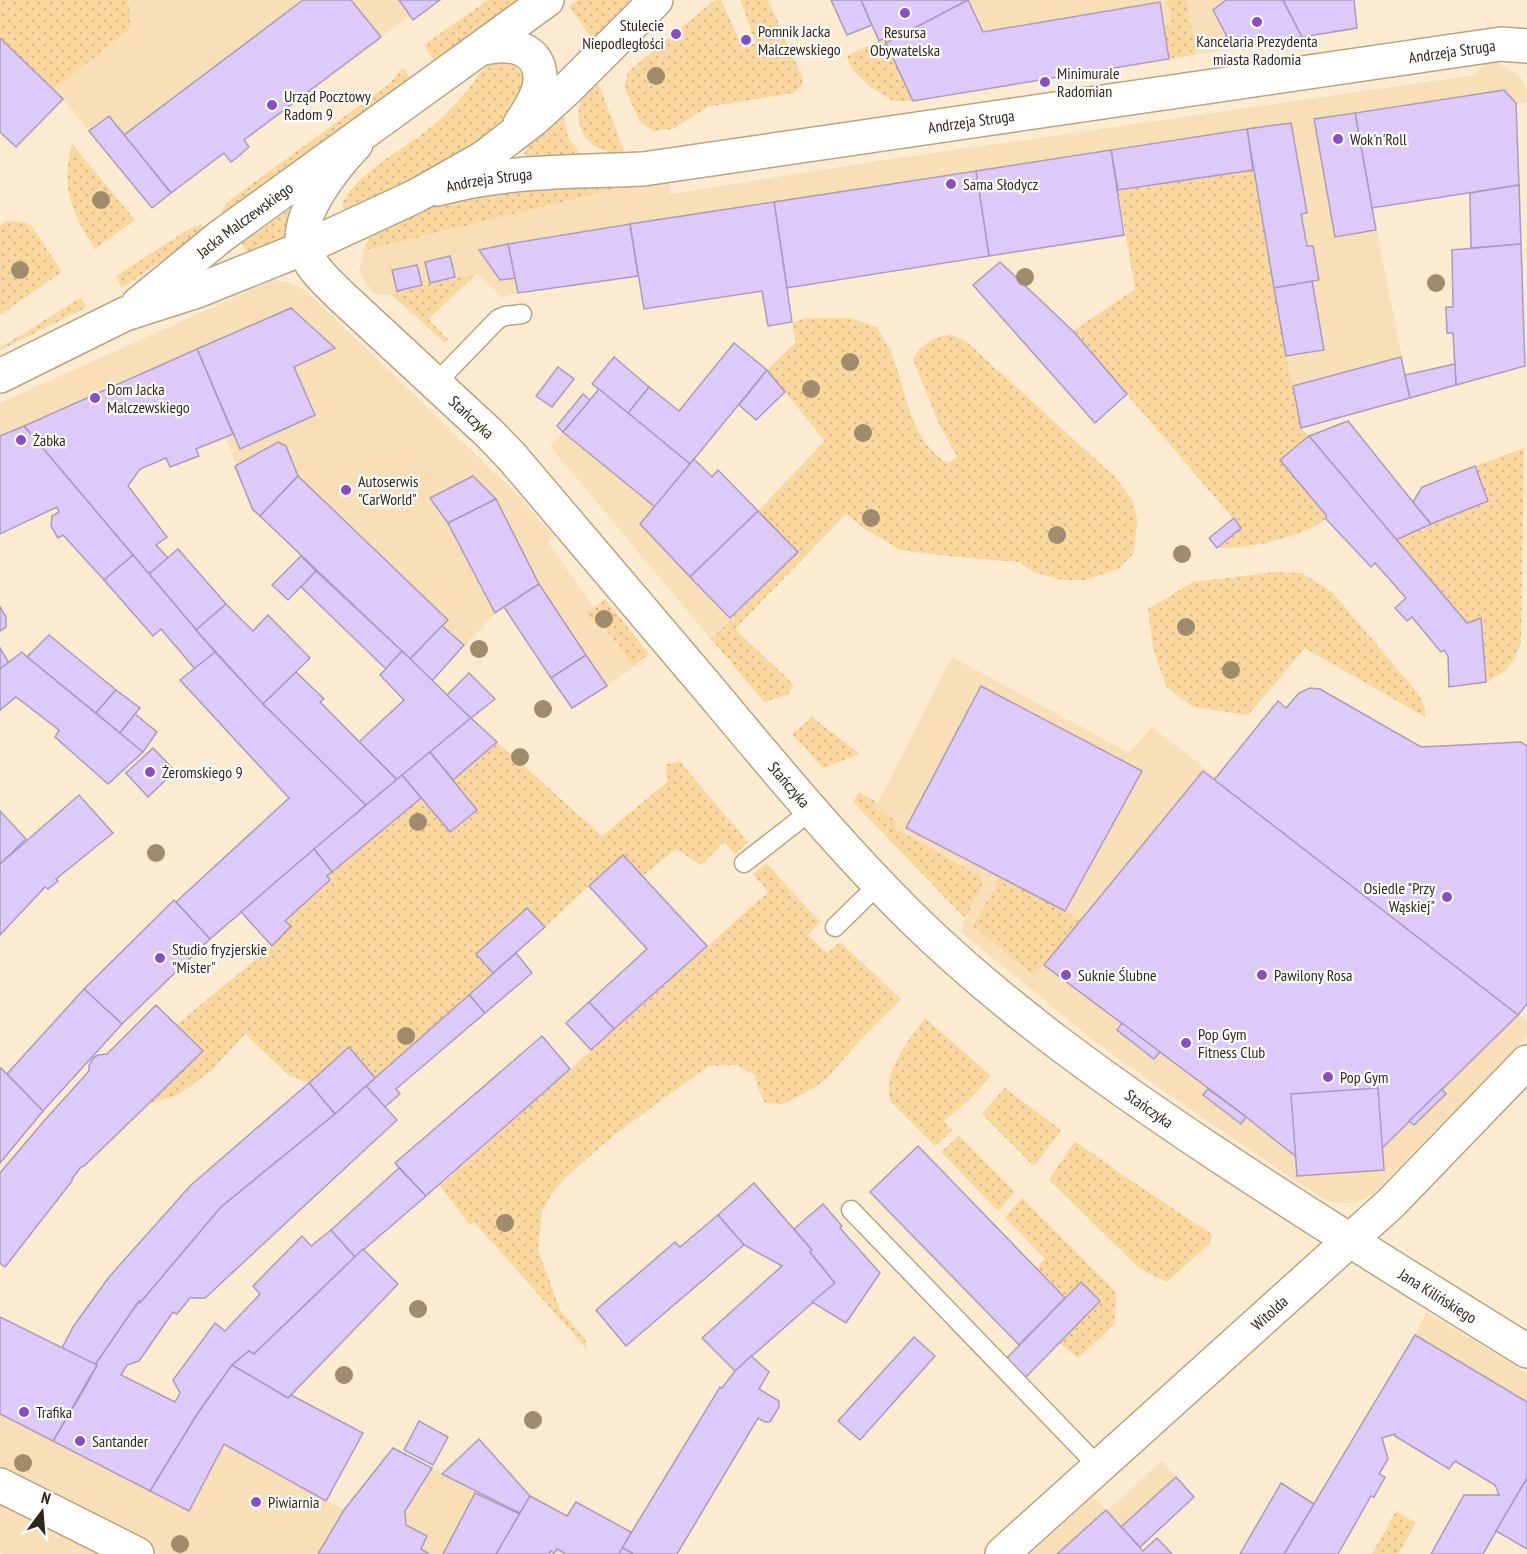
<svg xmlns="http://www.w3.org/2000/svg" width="1527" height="1554" viewBox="0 0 1527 1554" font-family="'PT Sans Narrow',sans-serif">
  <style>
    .built { fill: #f9dfb7 }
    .green { fill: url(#green-dots) }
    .building { fill: #dec9fb; stroke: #a99bbc; stroke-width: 1.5 }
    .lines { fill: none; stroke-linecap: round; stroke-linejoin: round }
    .lane-casing { stroke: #b7a484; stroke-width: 21 }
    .street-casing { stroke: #b7a484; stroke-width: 36 }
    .secondary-casing { stroke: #b7a484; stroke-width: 36 }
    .lane { stroke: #fff; stroke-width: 18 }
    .street { stroke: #fff; stroke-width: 33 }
    .secondary { stroke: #fff; stroke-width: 33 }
    .tree { fill: #a08c6d }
    .poi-dot { fill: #894dc4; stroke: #fff; stroke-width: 2 }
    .labels { text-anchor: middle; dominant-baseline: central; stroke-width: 4.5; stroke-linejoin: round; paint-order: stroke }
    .poi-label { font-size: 16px; fill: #2e261a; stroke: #fff; text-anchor: start }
    .street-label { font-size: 16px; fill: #2e261a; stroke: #fff }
  </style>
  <defs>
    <pattern id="green-dots" width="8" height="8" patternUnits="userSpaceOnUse" patternTransform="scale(1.5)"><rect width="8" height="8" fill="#fad79f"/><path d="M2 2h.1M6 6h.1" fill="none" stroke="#d7b888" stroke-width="1.8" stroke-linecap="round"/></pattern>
  </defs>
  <rect width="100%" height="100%" fill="#fcebd1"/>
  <g class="built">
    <polygon points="0,0 440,0 413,20 410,16 392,29 244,140 249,147 231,162 224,153 152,208 63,99 0,38"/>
    <polygon points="861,0 1283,0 1302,37 913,101 886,43"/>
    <polygon points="1488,57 1515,73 1522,79 1527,91 1527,102 1516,104 1519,185 1372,208 1410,398 1301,428 1286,356 1246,130 509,244 518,293 501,297 476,273 397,291 392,295 374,294 362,278 359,270 364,249 370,249 631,185 668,179 671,194 864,163 1476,75"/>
    <polygon points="273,280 288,282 306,291 516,493 554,537 548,542 594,608 586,613 600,631 605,628 634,666 607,686 586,655 551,678 504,607 495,613 432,681 253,510 225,436 233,433 197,349 0,436 0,403"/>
    <polygon points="563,432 655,507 640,524 730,618 711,639 550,446"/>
    <polygon points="952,657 1129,753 1152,727 1527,1021 1527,1036 1373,1194 1353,1204 1330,1202 1318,1196 1155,1085 1093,1040 961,932 965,918 983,884 980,876 895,828 875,808"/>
    <polygon points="1426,1312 1527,1373 1527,1402 1415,1335"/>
    <polygon points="0,1414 188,1511 224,1444 344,1510 393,1448 520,1512 530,1496 567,1516 576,1502 631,1532 619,1554 4,1554 0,1552"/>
    <polygon points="1162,1461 1176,1477 1121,1527 1107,1511"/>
    <polygon points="1093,1497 1106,1510 1057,1554 1030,1554"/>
  </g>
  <g class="green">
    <polygon points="0,0 128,0 131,29 53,89 0,38"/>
    <polygon points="488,0 526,0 437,65 424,45"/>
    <polygon points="578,0 630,0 592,39 569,6"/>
    <polygon points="715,0 721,0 743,49 756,43 740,0 768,0 801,74 803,84 793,93 707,107 673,129 653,131 641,123 624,87 628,72"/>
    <polygon points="1167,0 1186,0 1196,54 1169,59 1164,28 1171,25"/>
    <polygon points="884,38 886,43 913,101 893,101 869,86 851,68 847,56"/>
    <path d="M502,63L516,66L527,81L520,111L453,161L346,210L343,208C340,186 404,147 421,135C439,122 454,106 468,90C474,82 479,70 489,65C492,64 498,63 502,63Z"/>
    <polygon points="403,68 413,82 225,216 222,212 226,203 389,84"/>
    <path d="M597,80L625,153C591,157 567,125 584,94C586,89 593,84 597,80Z"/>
    <polygon points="563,113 568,137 583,157 529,159 524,153 529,145"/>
    <path d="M72,144L135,220L95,249C72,213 60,187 72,144Z"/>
    <path d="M1253,170L1286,356L1301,428L1309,436L1280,460L1326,515V519C1299,539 1250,548 1217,548L1241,528L1073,331L1135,289L1118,190Z"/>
    <polygon points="631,185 370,249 364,249 370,237 378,231 446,200 471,193"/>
    <polygon points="293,209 288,237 249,255 242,243 287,211"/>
    <polygon points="8,221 23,222 31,225 62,272 0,315 0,225"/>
    <polygon points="201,225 206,230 122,288 116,276 192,227"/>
    <polygon points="477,273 428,319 448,339 445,343 392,295 397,291"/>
    <polygon points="80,298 87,307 0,350 0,348"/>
    <path d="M807,318H850L877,327C881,335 887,344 891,352C907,391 908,438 947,463L957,457L939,424L913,359C922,343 932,339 949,334L967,342L1115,477L1133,501L1137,519L1134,553L1118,569L1085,580H1062L1033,572L1019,562L948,556L900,550L862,527L846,514L735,629L794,685L788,694L764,702L711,639L798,552L758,511L825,441L767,370L796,342L792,322Z"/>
    <path d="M1524,448L1521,642C1511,667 1510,670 1486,682L1481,619L1467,623L1396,540L1488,501L1475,466Z"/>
    <polygon points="1274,572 1302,573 1332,592 1420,696 1425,708 1425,717 1305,648 1248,715 1193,707 1166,686 1153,648 1148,609 1193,582"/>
    <polygon points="605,599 649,654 634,666 605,628 600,631 586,613"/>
    <polygon points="812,717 860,754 823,768 792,734"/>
    <polygon points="497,742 602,836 667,782 666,764 680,762 748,842 735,854 724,842 701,865 676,849 643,876 623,855 545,927 477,954 493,973 375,1078 349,1047 309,1083 288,1075 245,1034 211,1071 177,1095 148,1104 203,1051 176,1025 272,946 291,927 285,921 327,876 421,798 450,832 477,810 453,780"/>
    <polygon points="859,792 878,803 876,809 897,821 895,828 980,876 983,884 965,918 853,802"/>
    <polygon points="766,863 820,922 808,935 827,953 840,942 901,999 862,1038 826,1079 815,1087 783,1104 765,1103 759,1091 755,1075 736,1065 708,1066 614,1135 564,1179 551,1195 542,1211 538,1250 560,1310 585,1339 587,1349 474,1222 470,1225 440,1186 768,892 753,874"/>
    <polygon points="1001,877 1082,921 1044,965 1032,974 973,926"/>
    <path d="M925,1018L991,1076L970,1099L944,1121L952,1130L935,1146L891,1102C880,1076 909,1039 925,1018Z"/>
    <polygon points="1005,1088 1061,1130 1034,1166 982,1114"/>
    <polygon points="959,1136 1015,1192 998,1211 941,1152"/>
    <polygon points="1075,1141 1127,1178 1213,1235 1210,1243 1167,1282 1140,1269 1049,1180"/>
    <polygon points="1022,1198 1116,1292 1115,1324 1078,1358 1059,1343 1100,1300 1081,1282 1065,1298 1036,1268 1045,1259 1005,1217"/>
    <polygon points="1396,1511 1416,1523 1398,1554 1372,1554"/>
  </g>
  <g class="building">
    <polygon points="303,0 351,0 381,37 244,140 249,147 240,155 231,162 224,153 171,193 124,135"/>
    <polygon points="399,0 440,0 413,20"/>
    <polygon points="831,0 861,0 872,25 847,35"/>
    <polygon points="861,0 968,0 886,43 884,38 879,41"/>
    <polygon points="968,0 983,32 1160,2 1169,59 913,101 886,43"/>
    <polygon points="1226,0 1283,0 1302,37 1233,48 1213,10"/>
    <polygon points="1283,0 1354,0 1357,28 1302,37"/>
    <polygon points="0,38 63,99 16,147 0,132"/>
    <polygon points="1504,90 1516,103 1519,185 1372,208 1355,113"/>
    <polygon points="1355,113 1376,230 1335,237 1314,119"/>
    <polygon points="109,116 171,193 152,208 89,131"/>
    <polygon points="1291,123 1307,213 1301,214 1307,246 1313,246 1319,280 1274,288 1247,129"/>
    <polygon points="1247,129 1253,170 1118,190 1111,150"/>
    <polygon points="1111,150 1124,235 989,256 976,171"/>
    <polygon points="976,171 989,256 787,288 774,202"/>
    <polygon points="1519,185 1521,244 1471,248 1470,193"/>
    <polygon points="774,202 792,322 768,326 762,291 644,309 630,224"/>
    <polygon points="630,224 638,276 518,293 508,244"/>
    <polygon points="508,244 515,278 500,280 479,250"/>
    <polygon points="1521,244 1525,366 1456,385 1453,333 1447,333 1446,307 1453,307 1452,250"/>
    <polygon points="450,256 455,277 430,283 425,262"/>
    <polygon points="1000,262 1073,331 1127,394 1095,423 973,285"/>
    <polygon points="417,265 422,285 397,291 392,270"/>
    <polygon points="1312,281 1324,350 1286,356 1274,288"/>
    <polygon points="291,308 335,348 294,367 315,415 240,449 197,349"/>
    <polygon points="734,343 767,370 690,464 628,413 649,387 679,411"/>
    <polygon points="197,349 233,434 196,449 199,456 170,467 166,458 140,469 128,486 167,537 156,545 168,558 149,574 24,426"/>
    <polygon points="614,357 649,387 628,413 592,384"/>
    <polygon points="1401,357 1410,398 1301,428 1293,386"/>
    <polygon points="1455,364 1456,385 1410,398 1405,375"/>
    <polygon points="558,367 574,379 552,407 536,396"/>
    <polygon points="767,370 785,392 756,420 739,405"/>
    <polygon points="599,389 690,464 655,507 563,432"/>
    <polygon points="583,394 590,400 563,432 557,426"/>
    <polygon points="1348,421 1413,502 1431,524 1396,540 1309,436"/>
    <polygon points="24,426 133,555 104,580 63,535 58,538 51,526 52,516 59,512 57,507 0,534 0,436"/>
    <polygon points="1309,436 1467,623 1481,618 1486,682 1449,687 1448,656 1444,650 1441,652 1412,617 1407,621 1395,608 1406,598 1375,563 1371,567 1326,519 1326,515 1280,460"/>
    <polygon points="278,442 286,446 298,476 260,516 253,510 235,466"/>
    <polygon points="694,459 712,477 718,470 758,511 690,577 640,524"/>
    <polygon points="1475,466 1488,501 1431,524 1413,502 1422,487"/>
    <polygon points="298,476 448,620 410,659 260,516"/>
    <polygon points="473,476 496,499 448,523 430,498"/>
    <polygon points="496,499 539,584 495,613 448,523"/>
    <polygon points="758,511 798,552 730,618 690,577"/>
    <polygon points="1234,518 1241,528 1217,548 1209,538"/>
    <polygon points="178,549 226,604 196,630 149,574"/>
    <polygon points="133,555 215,652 195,669 161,629 153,636 104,580"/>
    <polygon points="301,556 316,571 288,600 272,585"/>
    <polygon points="316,571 402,651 386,669 301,587"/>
    <polygon points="539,584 586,655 551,678 504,607"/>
    <polygon points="226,604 253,631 268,615 310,658 263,704 196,630"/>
    <polygon points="0,607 6,617 6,627 0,631"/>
    <polygon points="442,626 464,645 432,681 410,659"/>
    <polygon points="49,635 116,690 96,713 27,657"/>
    <polygon points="0,648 9,663 0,669"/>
    <polygon points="402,651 471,718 397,780 359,742 404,700 380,675"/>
    <polygon points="22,652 27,657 143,752 108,784 55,737 59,730 16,697 0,710 0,669"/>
    <polygon points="215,652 263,704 366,805 210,939 176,902 289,798 180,680"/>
    <polygon points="586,655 607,686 572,708 551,678"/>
    <polygon points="296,672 324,699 320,702 397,780 366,805 263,704"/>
    <polygon points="469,673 495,699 471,718 447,695"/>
    <polygon points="981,686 1142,771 1065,911 906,828"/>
    <polygon points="1310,688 1320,689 1421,747 1521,742 1527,746 1527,1004 1518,1015 1214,780 1278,701 1286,708 1299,693"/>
    <polygon points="116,690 140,708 120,733 96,713"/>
    <polygon points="135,714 157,732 143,752 120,733"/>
    <polygon points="471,718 497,742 453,780 430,752"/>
    <polygon points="153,748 175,771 148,797 126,773"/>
    <polygon points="430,752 477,810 450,832 402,775"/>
    <polygon points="1203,771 1518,1015 1371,1159 1352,1141 1338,1131 1341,1130 1314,1133 1319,1143 1304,1163 1236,1109 1044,965"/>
    <polygon points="402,775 421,798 332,872 314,849"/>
    <polygon points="79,795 113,833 56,879 58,881 48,889 45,887 0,935 0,864"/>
    <polygon points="0,811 26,839 0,864"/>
    <polygon points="314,849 332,872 327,876 330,880 285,921 291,926 272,946 241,912"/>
    <polygon points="623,855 707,946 614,1029 589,1002 647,949 589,886"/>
    <polygon points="174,900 210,939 122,1024 84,989"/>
    <polygon points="527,908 545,927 493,973 476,954"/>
    <polygon points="516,953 532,973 485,1013 469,995"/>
    <polygon points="84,989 122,1024 43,1111 7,1074"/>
    <polygon points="469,995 485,1013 396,1089 400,1094 385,1107 366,1086"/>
    <polygon points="589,1002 614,1029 591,1050 566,1023"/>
    <polygon points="156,1005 203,1051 84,1166 81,1167 72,1179 72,1181 5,1267 0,1263 0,1173 44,1121 89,1071 89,1066 93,1058 98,1055 107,1054"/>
    <polygon points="1122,1023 1160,1052 1154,1059 1117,1030"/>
    <polygon points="542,1036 570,1069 426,1196 395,1163"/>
    <polygon points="349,1047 375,1078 335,1114 309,1083"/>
    <polygon points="1,1068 43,1111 0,1163 0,1070"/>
    <polygon points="309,1083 335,1114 221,1207 140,1303 139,1301 95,1365 62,1348 73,1327 109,1277 191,1185"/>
    <polygon points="366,1086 397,1120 205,1298 190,1298 177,1314 173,1312 139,1361 127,1365 121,1375 175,1402 180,1393 173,1380 215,1323 225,1331 260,1294 253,1286 302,1236 311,1246 331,1230 355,1257 254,1354 249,1351 232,1365 198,1413 150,1491 53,1441 86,1386 97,1365 95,1365 139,1301 140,1303 221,1207 335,1114"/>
    <polygon points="1378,1088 1384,1170 1297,1176 1291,1094"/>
    <polygon points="1208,1089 1246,1117 1241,1124 1203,1095"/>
    <polygon points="1442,1089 1446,1094 1414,1125 1409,1121"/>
    <polygon points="918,1146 1065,1298 1019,1345 870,1192"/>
    <polygon points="399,1168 426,1196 355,1257 331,1230"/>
    <polygon points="754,1183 812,1250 810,1252 835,1283 735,1371 702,1338 782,1266 744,1245 718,1215"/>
    <polygon points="823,1204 842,1226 840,1228 880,1273 846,1323 812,1302 835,1283 810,1252 812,1250 794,1229"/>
    <polygon points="718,1215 744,1245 626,1346 596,1310 675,1242 680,1247"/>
    <polygon points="363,1249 398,1284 288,1398 232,1365 249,1351 254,1354"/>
    <polygon points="1081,1282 1100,1301 1026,1377 1006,1359"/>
    <polygon points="0,1317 97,1365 53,1441 0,1414"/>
    <polygon points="1415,1335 1527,1402 1527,1478 1483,1554 1431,1554 1464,1495 1499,1495 1495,1485 1455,1461 1449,1469 1395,1436 1395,1434 1382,1438 1388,1459 1379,1474 1385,1477 1374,1497 1371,1496 1338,1554 1284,1554"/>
    <polygon points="914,1337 935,1356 860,1440 838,1421"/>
    <polygon points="751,1356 769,1372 759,1389 779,1401 779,1407 770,1422 765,1422 758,1418 677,1554 634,1554 622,1548 720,1387 722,1388 735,1371"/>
    <polygon points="232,1365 288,1398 291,1395 363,1433 326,1501 224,1444 189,1511 150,1491 198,1413"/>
    <polygon points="419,1421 448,1437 433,1465 404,1450"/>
    <polygon points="479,1439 530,1496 520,1513 442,1474"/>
    <polygon points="393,1448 432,1468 405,1511 406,1525 427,1536 421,1549 429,1554 318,1554 344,1510"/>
    <polygon points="1176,1477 1194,1497 1140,1547 1121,1527"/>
    <polygon points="1527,1478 1527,1549 1496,1531"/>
    <polygon points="1281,1483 1314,1504 1284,1554 1240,1554"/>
    <polygon points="475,1493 520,1514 496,1554 443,1554"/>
    <polygon points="530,1496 567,1516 576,1502 631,1532 619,1554 566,1554 557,1549 554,1553 551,1551 549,1554 496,1554"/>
    <polygon points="1106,1510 1143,1551 1157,1538 1172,1554 1057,1554"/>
    <polygon points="622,1548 634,1554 619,1554"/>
  </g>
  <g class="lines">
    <g class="lane-casing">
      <g id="lane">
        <polyline points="436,383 498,319 505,316 522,314"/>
        <polyline points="744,863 812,810"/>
        <polyline points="835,927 879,884"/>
        <polyline points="851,1210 1098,1466"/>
      </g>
    </g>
    <g class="street-casing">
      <g id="street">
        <path id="s1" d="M356,144C335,166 296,214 303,246C308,265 326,281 340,295L490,434L512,457C575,532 640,607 703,682C770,762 837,844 912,918C1003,1007 1108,1082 1215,1153C1317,1221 1422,1286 1527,1351"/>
        <path id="s2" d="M438,189C504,170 575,172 643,169L1501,44L1527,46"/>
        <polyline points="0,1485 137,1554"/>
        <path id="s3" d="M1002,1554L1390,1204L1527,1062"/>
      </g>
    </g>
    <g class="secondary-casing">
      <g id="secondary">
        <path d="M484,48C509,42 542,47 540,81C539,96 528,112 520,124"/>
        <path id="s4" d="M138,304L221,236L547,0"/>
        <polyline points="0,376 125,314 197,291 304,248 416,196 483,158 534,119 567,89 656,0"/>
      </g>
    </g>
    <use href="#lane" class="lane"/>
    <use href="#street" class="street"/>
    <use href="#secondary" class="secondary"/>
  </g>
  <g class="tree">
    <circle cx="656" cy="76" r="9"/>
    <circle cx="101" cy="200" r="9"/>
    <circle cx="20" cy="270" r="9"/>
    <circle cx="1025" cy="277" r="9"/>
    <circle cx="1436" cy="283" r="9"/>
    <circle cx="850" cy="362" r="9"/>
    <circle cx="811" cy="389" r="9"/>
    <circle cx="863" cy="433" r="9"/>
    <circle cx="871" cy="518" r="9"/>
    <circle cx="1057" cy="535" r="9"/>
    <circle cx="1182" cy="554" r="9"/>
    <circle cx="604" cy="619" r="9"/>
    <circle cx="1186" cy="627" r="9"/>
    <circle cx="479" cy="649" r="9"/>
    <circle cx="1231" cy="670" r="9"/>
    <circle cx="543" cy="709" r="9"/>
    <circle cx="520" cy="757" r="9"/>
    <circle cx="418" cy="822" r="9"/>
    <circle cx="156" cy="853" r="9"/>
    <circle cx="406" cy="1036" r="9"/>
    <circle cx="505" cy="1223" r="9"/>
    <circle cx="418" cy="1309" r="9"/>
    <circle cx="344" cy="1375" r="9"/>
    <circle cx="533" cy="1420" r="9"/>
    <circle cx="23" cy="1463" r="9"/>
    <circle cx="180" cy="1544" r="9"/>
  </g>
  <g class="poi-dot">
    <circle cx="905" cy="13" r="6"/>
    <circle cx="1257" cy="22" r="6"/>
    <circle cx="676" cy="34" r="6"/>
    <circle cx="746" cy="40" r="6"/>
    <circle cx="1045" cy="82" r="6"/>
    <circle cx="272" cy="105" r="6"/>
    <circle cx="1338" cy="139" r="6"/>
    <circle cx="951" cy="184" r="6"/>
    <circle cx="95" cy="398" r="6"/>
    <circle cx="21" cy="440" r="6"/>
    <circle cx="346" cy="490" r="6"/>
    <circle cx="150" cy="772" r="6"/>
    <circle cx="1447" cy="897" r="6"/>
    <circle cx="160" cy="958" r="6"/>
    <circle cx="1066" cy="975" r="6"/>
    <circle cx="1262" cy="975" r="6"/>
    <circle cx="1186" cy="1043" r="6"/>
    <circle cx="1328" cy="1077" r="6"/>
    <circle cx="24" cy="1412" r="6"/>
    <circle cx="80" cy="1441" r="6"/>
    <circle cx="256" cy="1502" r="6"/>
  </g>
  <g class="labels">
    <g class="poi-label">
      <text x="664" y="25" text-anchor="end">Stulecie<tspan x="664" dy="18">Niepodległości</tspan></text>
      <text x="758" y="31">Pomnik Jacka<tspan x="758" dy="18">Malczewskiego</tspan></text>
      <text x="905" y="32" text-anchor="middle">Resursa<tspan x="905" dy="18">Obywatelska</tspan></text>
      <text x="1257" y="41" text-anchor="middle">Kancelaria Prezydenta<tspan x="1257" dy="18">miasta Radomia</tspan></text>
      <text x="1057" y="73">Minimurale<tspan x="1057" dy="18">Radomian</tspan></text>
      <text x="284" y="96">Urząd Pocztowy<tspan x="284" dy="18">Radom 9</tspan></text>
      <text x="1350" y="139">Wok'n'Roll</text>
      <text x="963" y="184">Sama Słodycz</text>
      <text x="107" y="389">Dom Jacka<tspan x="107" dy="18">Malczewskiego</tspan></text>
      <text x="33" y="440">Żabka</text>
      <text x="358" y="481">Autoserwis<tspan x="358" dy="18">"CarWorld"</tspan></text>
      <text x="162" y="772">Żeromskiego 9</text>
      <text x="1435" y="888" text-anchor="end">Osiedle "Przy<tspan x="1435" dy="18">Wąskiej"</tspan></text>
      <text x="172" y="949">Studio fryzjerskie<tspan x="172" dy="18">"Mister"</tspan></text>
      <text x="1078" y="975">Suknie Ślubne</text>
      <text x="1274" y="975">Pawilony Rosa</text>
      <text x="1198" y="1034">Pop Gym<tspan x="1198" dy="18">Fitness Club</tspan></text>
      <text x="1340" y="1077">Pop Gym</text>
      <text x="36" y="1412">Trafika</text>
      <text x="92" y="1441">Santander</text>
      <text x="268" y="1502">Piwiarnia</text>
    </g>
    <g class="street-label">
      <text stroke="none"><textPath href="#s2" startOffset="1024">Andrzeja Struga</textPath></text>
      <text stroke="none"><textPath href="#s2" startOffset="538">Andrzeja Struga</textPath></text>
      <text stroke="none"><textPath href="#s2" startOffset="52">Andrzeja Struga</textPath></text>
      <text stroke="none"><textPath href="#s4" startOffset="136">Jacka Malczewskiego</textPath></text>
      <text stroke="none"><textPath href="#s1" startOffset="360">Stańczyka</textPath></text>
      <text stroke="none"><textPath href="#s1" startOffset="846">Stańczyka</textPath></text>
      <text stroke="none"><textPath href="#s1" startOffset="1332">Stańczyka</textPath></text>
      <text stroke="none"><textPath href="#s1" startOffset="1676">Jana Kilińskiego</textPath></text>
      <text stroke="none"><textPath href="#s3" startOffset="360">Witolda</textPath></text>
    </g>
  </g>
  <g transform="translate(42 1512) rotate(16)" stroke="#ffffff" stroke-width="4.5" paint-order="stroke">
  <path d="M0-4.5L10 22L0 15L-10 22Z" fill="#2e261a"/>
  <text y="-9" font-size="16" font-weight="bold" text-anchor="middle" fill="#2e261a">N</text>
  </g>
</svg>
